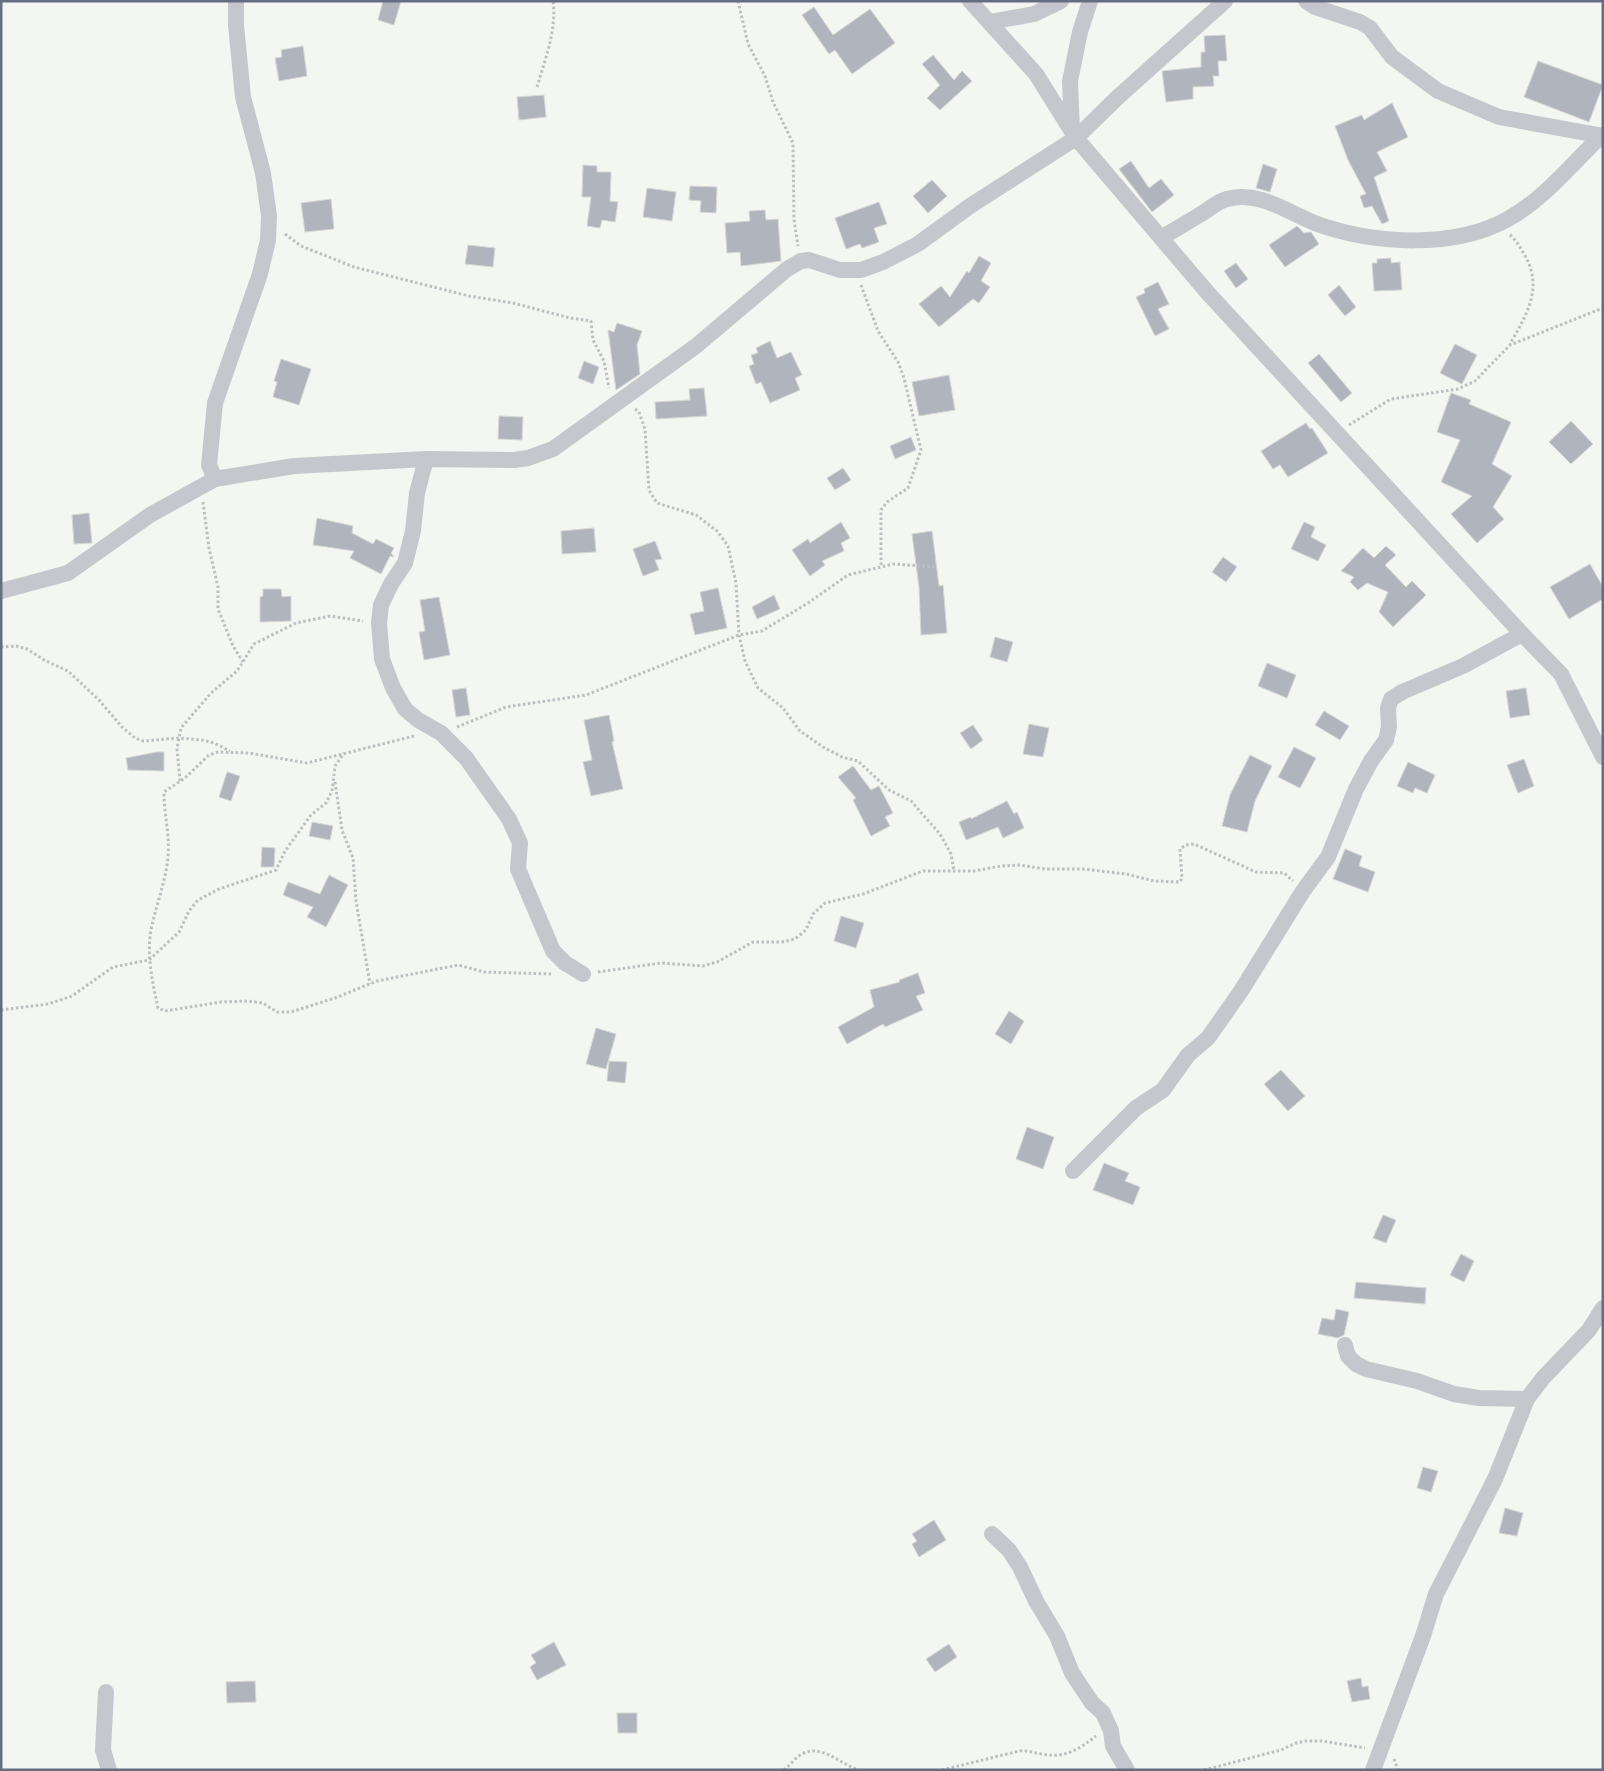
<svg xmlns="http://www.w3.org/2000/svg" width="1604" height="1771" viewBox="0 0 1604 1771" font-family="'IBM Plex Sans',sans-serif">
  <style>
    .building { fill: #b0b4bc; stroke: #d6d7d5 }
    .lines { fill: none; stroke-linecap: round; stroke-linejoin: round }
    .path { stroke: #bdbec1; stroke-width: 3; stroke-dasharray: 2.5 2.5; stroke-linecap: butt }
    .minor { stroke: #c6c7cc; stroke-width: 16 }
  </style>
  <rect width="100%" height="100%" fill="#f4f6f2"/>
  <g class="building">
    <polygon points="383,1 401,1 394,25 378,20"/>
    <polygon points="814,7 833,35 870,9 895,43 852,74 835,50 829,54 802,15"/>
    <polygon points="1225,35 1227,61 1218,61 1219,76 1213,76 1214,86 1193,87 1193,99 1166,102 1162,71 1201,67 1201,52 1205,52 1204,36"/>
    <polygon points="303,46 307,76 279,81 275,58 282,57 281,50"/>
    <polygon points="933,55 954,80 962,71 972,81 940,110 927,98 940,85 922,64"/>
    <polygon points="1538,61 1603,85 1589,122 1524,97"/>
    <polygon points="544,95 546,117 519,120 517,97"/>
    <polygon points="1392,103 1408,137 1377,152 1387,171 1374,177 1389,221 1382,224 1372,206 1364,208 1360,196 1366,194 1348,160 1335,126 1362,115 1364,120"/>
    <polygon points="1131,161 1149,188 1161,179 1174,195 1152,212 1119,169"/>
    <polygon points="1263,164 1277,169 1270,192 1256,188"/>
    <polygon points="583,165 597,166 597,172 611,172 610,201 618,202 615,222 602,220 600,228 587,226 591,197 582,197"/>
    <polygon points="932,180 947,196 928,213 913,196"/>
    <polygon points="690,186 717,187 716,213 700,212 701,201 689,200"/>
    <polygon points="647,188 676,192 672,221 643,217"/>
    <polygon points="331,199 334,229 305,232 301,203"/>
    <polygon points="879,202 887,224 874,228 879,242 862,248 860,244 846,249 835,218"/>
    <polygon points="765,210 766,220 778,219 781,261 741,266 740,252 727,253 725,223 750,221 749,211"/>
    <polygon points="1297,226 1304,233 1311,232 1319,244 1285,267 1269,245"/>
    <polygon points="468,245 495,248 493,267 465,264"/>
    <polygon points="979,256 991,263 981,281 990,287 979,303 973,299 939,327 919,304 941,286 950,297 967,271 969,273"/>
    <polygon points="1391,258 1391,263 1400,262 1402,290 1374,291 1372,263 1377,263 1377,259"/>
    <polygon points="1236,263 1248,279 1236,288 1224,271"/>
    <polygon points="1158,282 1169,304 1158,309 1169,329 1155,336 1136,297 1145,293 1144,289"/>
    <polygon points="1339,285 1356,307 1345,316 1328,295"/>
    <polygon points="617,323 642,331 637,345 640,374 616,390 608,330 614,332"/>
    <polygon points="770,341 777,358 791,352 802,375 795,378 800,390 770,403 761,382 756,384 749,366 754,364 751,355 758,353 756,348"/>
    <polygon points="1455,344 1477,355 1462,384 1440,373"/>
    <polygon points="1319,354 1352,393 1341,402 1308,363"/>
    <polygon points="281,359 311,369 299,405 273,397 277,382 274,381"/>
    <polygon points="584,361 599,367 593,384 578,378"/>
    <polygon points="949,375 955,410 919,416 912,382"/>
    <polygon points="704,388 707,416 656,419 655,402 690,400 689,389"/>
    <polygon points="1451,393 1471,400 1469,404 1511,422 1492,464 1512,476 1493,507 1504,519 1477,543 1451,514 1472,496 1441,482 1460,440 1437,432"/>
    <polygon points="499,416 523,417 522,440 498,439"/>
    <polygon points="1571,421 1593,444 1571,464 1549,442"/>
    <polygon points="1306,423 1310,429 1312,428 1328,453 1288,477 1280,465 1273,469 1261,451"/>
    <polygon points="911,437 916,450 895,459 890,446"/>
    <polygon points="843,468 851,480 835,490 827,478"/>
    <polygon points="89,513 92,543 74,544 72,515"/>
    <polygon points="317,518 353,526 352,533 373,544 376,539 394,548 391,553 394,557 390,556 381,574 350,558 354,551 313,545"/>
    <polygon points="841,522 850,538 841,543 844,551 822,561 825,565 810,576 792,550 808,539 810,543"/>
    <polygon points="1304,522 1315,527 1311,537 1326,545 1318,561 1291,549"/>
    <polygon points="594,528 596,552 562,554 561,531"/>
    <polygon points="932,531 939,586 943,585 947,633 921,635 919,587 912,534"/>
    <polygon points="655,541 662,559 655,560 659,570 643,576 633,549"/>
    <polygon points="1386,546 1396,555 1385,565 1406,587 1412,581 1426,595 1393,627 1379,612 1388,592 1367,583 1358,590 1350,582 1354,577 1341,571 1363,548 1374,558"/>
    <polygon points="1223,557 1237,567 1226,582 1212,572"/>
    <polygon points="1590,564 1603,587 1603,599 1569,619 1550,587"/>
    <polygon points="718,588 727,628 695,635 690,614 704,611 700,592"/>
    <polygon points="263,589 281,589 282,597 291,596 291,621 260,622 260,597 263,596"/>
    <polygon points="774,595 780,609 757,619 752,607"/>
    <polygon points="439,597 450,655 424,660 419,632 425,631 420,600"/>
    <polygon points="995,637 1013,642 1007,662 990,657"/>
    <polygon points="1267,663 1296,675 1287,698 1258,686"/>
    <polygon points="466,688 470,715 456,717 452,690"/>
    <polygon points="1526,688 1530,715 1510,718 1506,691"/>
    <polygon points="1324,711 1349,726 1340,740 1315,725"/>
    <polygon points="609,715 614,741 612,742 623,789 591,796 583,762 592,760 584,720"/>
    <polygon points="1029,724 1049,728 1043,757 1023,754"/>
    <polygon points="973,725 983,740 971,749 960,733"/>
    <polygon points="1294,747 1316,758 1300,788 1278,777"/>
    <polygon points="157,752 164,752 164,771 128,770 126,758"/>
    <polygon points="1250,755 1272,766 1255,801 1247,832 1222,826 1230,795"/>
    <polygon points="1524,759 1534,786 1518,793 1507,765"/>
    <polygon points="1408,762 1435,775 1427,793 1415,788 1413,793 1397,786"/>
    <polygon points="853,766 871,790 879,786 893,813 885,817 890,826 871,836 853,800 856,798 838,777"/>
    <polygon points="227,772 240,776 231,801 219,797"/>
    <polygon points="1007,801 1014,814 1017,812 1024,828 1003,838 998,827 966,840 959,822 971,817 971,819"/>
    <polygon points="312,822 333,826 330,840 309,836"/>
    <polygon points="262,847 275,848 274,867 261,867"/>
    <polygon points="1345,849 1362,856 1359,866 1375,872 1368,892 1333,879"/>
    <polygon points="329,875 348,885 326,927 307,917 313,907 283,895 288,882 320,894"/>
    <polygon points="841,916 864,923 856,948 834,941"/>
    <polygon points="918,973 925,993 916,996 923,1010 885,1027 883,1024 847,1044 838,1027 874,1007 870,990 900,982 899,980"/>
    <polygon points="1009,1011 1024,1021 1011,1044 995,1034"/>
    <polygon points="596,1028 616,1034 606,1069 586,1064"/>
    <polygon points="609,1061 627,1062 625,1083 607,1081"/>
    <polygon points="1281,1070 1305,1096 1288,1111 1264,1084"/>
    <polygon points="1027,1127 1054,1137 1043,1169 1016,1159"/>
    <polygon points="1104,1163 1129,1173 1125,1181 1140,1187 1133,1205 1093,1190"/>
    <polygon points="1383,1215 1396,1220 1386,1243 1373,1238"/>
    <polygon points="1461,1254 1474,1261 1464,1282 1450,1275"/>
    <polygon points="1356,1282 1426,1288 1425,1304 1354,1298"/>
    <polygon points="1336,1309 1349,1312 1344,1335 1338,1338 1318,1334 1322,1318 1334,1320"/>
    <polygon points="1423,1467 1438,1471 1431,1492 1417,1488"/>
    <polygon points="1505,1508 1523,1513 1517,1536 1499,1533"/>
    <polygon points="934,1520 946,1540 919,1557 912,1544 917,1541 912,1534"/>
    <polygon points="554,1642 566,1665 537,1680 530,1667 536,1663 531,1655"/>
    <polygon points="949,1644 957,1657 935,1672 926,1659"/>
    <polygon points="1361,1678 1362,1687 1368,1686 1370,1699 1352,1702 1347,1681"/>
    <polygon points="255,1681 256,1702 227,1703 226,1682"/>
    <polygon points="617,1713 637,1713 637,1733 618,1733"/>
  </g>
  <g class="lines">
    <g class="path">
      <polyline points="738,1 748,44 765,76 773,102 793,143 794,220 798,246"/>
      <path d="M537,87C545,59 557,30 553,1"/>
      <polyline points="285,234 301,246 354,267 469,296 513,303 570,318 591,321 593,340 604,361 609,388"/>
      <path d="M1510,235C1516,240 1520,247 1524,254C1544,287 1527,314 1510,344"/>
      <polyline points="861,285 878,331 898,362 904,378 921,450 908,488 887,502 881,510 881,567"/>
      <polyline points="635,409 639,412 645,429 649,490 657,503 696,515 717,531 728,546 736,583 739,635 745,661 758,688 783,708 800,731 823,747 842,757 858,761 889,790 911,801 940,834 951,854 954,871"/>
      <polyline points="1349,425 1391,399 1458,389 1475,381 1510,345 1603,308"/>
      <polyline points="203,502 209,548 218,587 218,609 233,646 243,662"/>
      <polyline points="1,647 16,646 27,649 46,661 68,671 99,700 122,727 135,738 143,741 179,738 202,740 214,743 230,751"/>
      <polyline points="457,727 506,707 586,695 739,635 762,631 808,603 848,575 893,564 936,567"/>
      <path d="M414,736L307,763L249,753L218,752L209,755L185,778L164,792C164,814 170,835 168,857C166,879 158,900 153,921C145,950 152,980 158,1008L165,1011L221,1002L248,1001L263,1003L277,1012H291L335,998L377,981L458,965L484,972L552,974"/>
      <polyline points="180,781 177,748 181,728 211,693 237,671 254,644 296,623 330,616 363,621"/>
      <polyline points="335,782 342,830 353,858 356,901 370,984"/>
      <polyline points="598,972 661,963 703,966 717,962 753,942 782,942 795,939 806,930 813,914 825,903 863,894 923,871 974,871 1001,866 1020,865 1045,869 1083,869 1126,874 1154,881 1180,882 1182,878 1180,849 1186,845 1194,844 1256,872 1284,873 1293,881"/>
      <polyline points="1,1010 48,1004 72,996 113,967 149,960 179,932 189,911 198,900 219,889 276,870 285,851 311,815 326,803 332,791 335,766 344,753"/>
      <polyline points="1394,1759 1398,1770"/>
      <path d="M784,1770C790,1765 796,1757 802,1754C822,1743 841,1765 859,1770"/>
      <path d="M942,1770L1019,1751C1028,1750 1033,1753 1042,1754C1065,1759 1079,1749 1096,1736"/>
      <polyline points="1204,1770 1281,1750 1296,1743 1306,1741 1322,1741 1365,1748"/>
    </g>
    <g class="minor">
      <polyline points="970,1 1036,74 1076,138 1207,292 1522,634 1561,674 1603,757"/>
      <polyline points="1306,1 1315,7 1360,22 1370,28 1392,57 1438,91 1499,117 1603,136"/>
      <polyline points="990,22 1034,14 1061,1"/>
      <polyline points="1072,132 1070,81 1080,32 1090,1"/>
      <path d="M1162,237C1175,230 1188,222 1201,214C1210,209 1216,202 1227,199C1261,190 1289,214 1320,225C1376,244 1454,249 1508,219C1544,199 1572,164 1601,136"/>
      <polyline points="426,459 417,493 413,531 405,563 391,584 381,605 379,623 382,659 393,688 405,709 418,720 441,733 466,758 509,819 520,843 518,869 553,951 565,963 583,974"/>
      <polyline points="215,479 209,465 215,403 260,274 268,240 269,216 263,173 243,97 236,25 236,1"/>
      <polyline points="1,591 68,573 150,515 215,479 294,466 426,459 514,460 528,458 553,449 696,346 787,269 801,261 809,260 840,270 861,270 883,262 918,244 970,206 1076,138 1118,97 1225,1"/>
      <polyline points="1073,1171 1136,1108 1163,1090 1188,1055 1208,1038 1241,991 1303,891 1328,857 1356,789 1371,761 1386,740 1389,727 1388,708 1391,699 1402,692 1463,666 1522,634"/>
      <polyline points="1345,1345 1348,1356 1356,1364 1366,1369 1417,1381 1454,1394 1479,1398 1527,1399"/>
      <polyline points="992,1534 1009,1550 1020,1567 1036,1601 1057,1636 1072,1673 1092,1703 1103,1713 1111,1731 1113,1746 1127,1770"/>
      <polyline points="106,1692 103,1750 109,1770"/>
      <polyline points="1373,1770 1423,1636 1436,1594 1495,1479 1527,1399 1543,1378 1589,1330 1603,1308"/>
    </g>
  </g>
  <rect width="1604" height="1771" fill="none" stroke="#656c83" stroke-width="5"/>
</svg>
